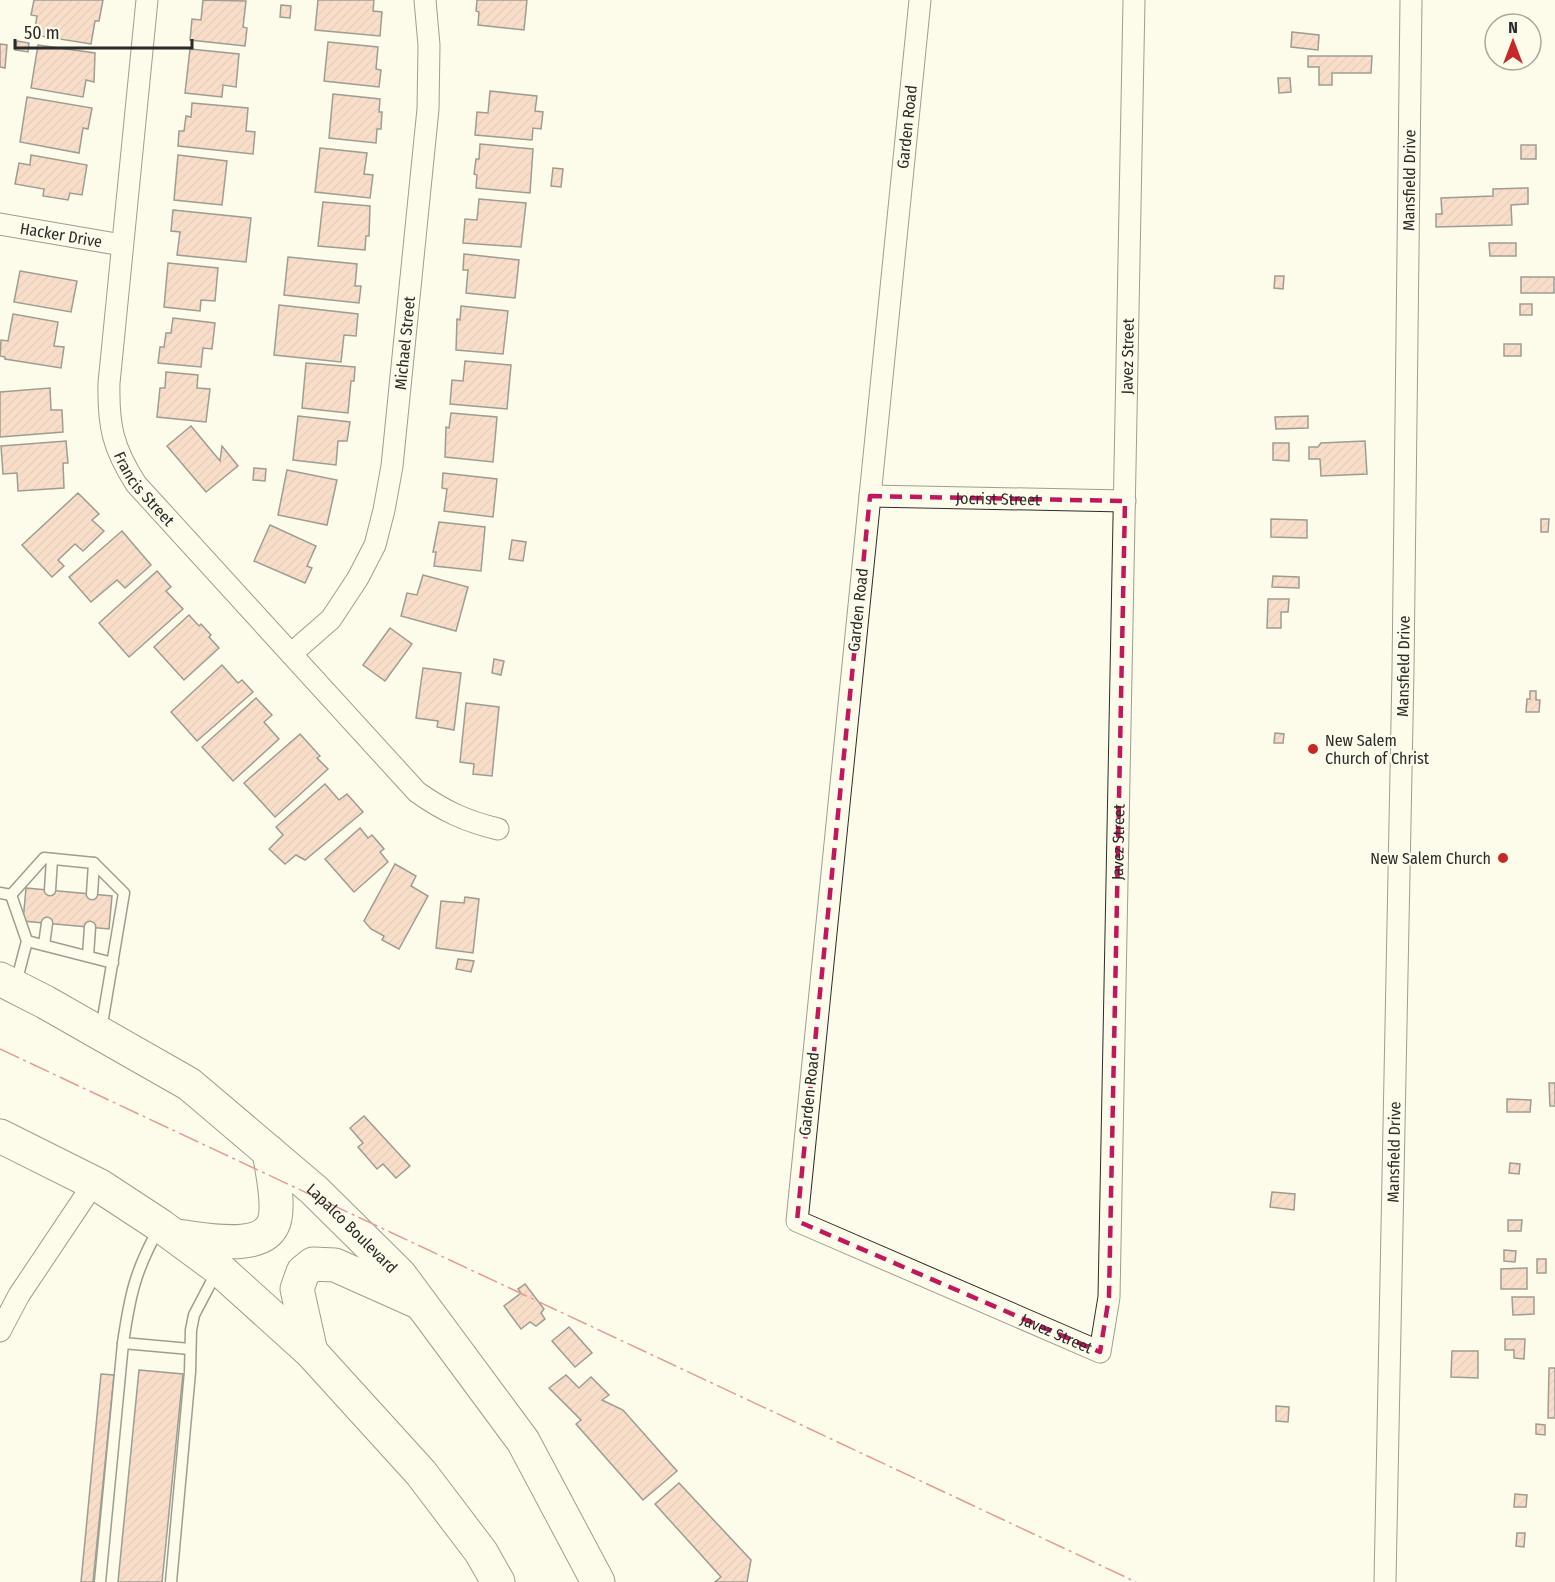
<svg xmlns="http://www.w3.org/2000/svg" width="1555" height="1582" viewBox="0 0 1555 1582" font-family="'Fira Sans Condensed',sans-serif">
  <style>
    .building { fill: url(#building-hatch); stroke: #2b2b2b; stroke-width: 1.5 }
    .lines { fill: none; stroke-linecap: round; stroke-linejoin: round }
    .lane-casing { stroke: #2b2b2b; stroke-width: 13 }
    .street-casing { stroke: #2b2b2b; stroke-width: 23 }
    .primary-casing { stroke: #2b2b2b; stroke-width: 35 }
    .lane { stroke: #fdfbea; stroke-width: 10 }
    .street { stroke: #fdfbea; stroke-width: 21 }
    .primary { stroke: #fdfbea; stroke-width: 33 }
    .power { stroke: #c62828; stroke-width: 1.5; stroke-dasharray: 21 4.5 3 4.5; stroke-linecap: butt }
    .marked { fill: none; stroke: #c2185b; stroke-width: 4.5; stroke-dasharray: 12 8; stroke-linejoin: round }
    .poi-dot { fill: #c62828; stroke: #fdfbea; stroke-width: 2 }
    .labels { text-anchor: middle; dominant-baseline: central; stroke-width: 4.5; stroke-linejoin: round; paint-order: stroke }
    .street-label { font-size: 16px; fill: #2b2b2b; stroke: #fdfbea }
    .poi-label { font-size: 16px; fill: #2b2b2b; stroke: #fdfbea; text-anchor: start }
  </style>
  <defs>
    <pattern id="building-hatch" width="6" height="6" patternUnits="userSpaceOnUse" patternTransform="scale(1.5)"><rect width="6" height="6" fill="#f2b8a0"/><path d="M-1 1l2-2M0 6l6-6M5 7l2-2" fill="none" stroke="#d09e8a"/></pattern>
  </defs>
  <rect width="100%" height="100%" fill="#fdfbea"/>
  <g class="building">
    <polygon points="34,0 103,0 99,21 95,21 91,44 34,35 37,16 31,15"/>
    <polygon points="203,0 246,1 243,27 247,28 245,46 190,40 192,19 201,20"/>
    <polygon points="318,0 374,0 373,11 382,12 380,36 315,30"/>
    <polygon points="477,0 527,0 524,30 478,25 479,12 476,11"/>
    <polygon points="281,5 291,6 290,18 280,17"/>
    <polygon points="1292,32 1319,35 1318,50 1291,47"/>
    <polygon points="17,41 29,43 28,52 15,50"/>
    <polygon points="328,42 378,47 376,69 381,70 379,87 324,81"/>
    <polygon points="0,44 7,45 5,68 0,67"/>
    <polygon points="38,45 95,53 94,82 86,80 83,97 31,88"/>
    <polygon points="190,49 239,54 236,87 223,85 222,97 185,93"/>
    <polygon points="1308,56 1372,56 1371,73 1332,73 1332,85 1319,85 1319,67 1308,67"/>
    <polygon points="1278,78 1290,78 1291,92 1279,93"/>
    <polygon points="490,91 537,96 535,111 543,112 541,129 533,128 532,140 475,135 477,112 488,113"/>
    <polygon points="333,94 380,99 379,112 382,112 381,129 377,129 376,143 329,138"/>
    <polygon points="27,97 92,108 88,129 83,128 79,153 20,142"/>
    <polygon points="192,103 248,108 246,131 255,132 253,154 178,146 179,131 184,131 186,116 191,117"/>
    <polygon points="480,144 533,149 530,193 476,188 477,175 474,174 476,159 479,159"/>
    <rect x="1521" y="145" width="15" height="14"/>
    <polygon points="320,148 367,153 364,174 373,175 370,198 315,192"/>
    <polygon points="31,155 87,165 82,195 70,193 68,200 43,196 44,189 15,184 19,163 30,165"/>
    <polygon points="178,155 227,161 222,205 174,200"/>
    <polygon points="553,168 563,169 561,187 551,186"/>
    <polygon points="1528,188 1528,204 1511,205 1512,225 1436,227 1436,214 1442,214 1441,198 1493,196 1493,189"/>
    <polygon points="479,199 526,203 521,247 463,243 465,219 477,220"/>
    <polygon points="323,202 370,206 369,236 366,236 365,250 318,246"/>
    <polygon points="173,210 251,218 246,262 177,255 180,232 171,231"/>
    <polygon points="1489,243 1516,243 1516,256 1490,256"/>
    <polygon points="464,254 519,260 515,298 466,293 468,270 463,270"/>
    <polygon points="288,257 357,264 355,286 361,286 359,303 284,295"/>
    <polygon points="168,263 218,268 215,301 201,300 200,311 164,307"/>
    <polygon points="20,271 77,281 71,312 14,302"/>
    <polygon points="1275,276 1284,276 1283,289 1274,288"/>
    <rect x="1521" y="277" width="33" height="16"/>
    <rect x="1520" y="304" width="12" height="11"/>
    <polygon points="279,305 358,314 356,336 344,335 341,362 274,355"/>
    <polygon points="461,306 508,311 503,354 456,350 457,319 460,320"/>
    <polygon points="13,314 58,322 54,346 64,347 61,368 5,359 5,357 0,356 1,340 8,341"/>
    <polygon points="173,318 215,323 212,349 203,348 201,367 158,363 160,347 164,347 166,333 171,333"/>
    <rect x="1504" y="344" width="17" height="12"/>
    <polygon points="465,361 511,365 507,409 450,404 452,380 463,381"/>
    <polygon points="306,363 355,367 354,381 351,381 348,413 302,408"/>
    <polygon points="166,372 198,375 197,388 210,389 206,422 157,417 160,388 165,388"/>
    <polygon points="50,388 51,410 62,410 63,432 0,437 0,392"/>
    <polygon points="451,413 497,417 493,462 445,457 446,427 449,428"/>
    <polygon points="298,416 350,422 347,441 338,441 336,465 293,460"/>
    <polygon points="1308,416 1308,428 1276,429 1275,417"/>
    <polygon points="191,426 220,461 222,446 238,466 206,492 167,446"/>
    <polygon points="66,441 68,463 63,463 64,488 18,491 17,473 3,474 1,446"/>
    <polygon points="1365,441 1367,474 1321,476 1320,459 1309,459 1309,447 1318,447 1321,443"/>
    <polygon points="1273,443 1289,443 1289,461 1273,460"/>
    <polygon points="254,468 266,469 265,481 253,480"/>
    <polygon points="287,470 337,480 327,525 278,515"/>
    <polygon points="443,473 497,479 493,517 444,511 447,489 442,488"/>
    <polygon points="78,493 99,514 92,520 104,531 83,551 75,544 58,560 64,566 52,577 22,545"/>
    <polygon points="1271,519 1307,520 1307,538 1271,537"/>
    <polygon points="1541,519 1549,519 1548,532 1541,532"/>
    <polygon points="439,522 485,527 481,571 434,566 436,552 433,552"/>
    <polygon points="270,525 316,546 307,566 312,568 305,583 254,561"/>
    <polygon points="122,531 151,565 125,588 117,580 91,602 69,577"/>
    <polygon points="512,540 526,542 523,561 509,559"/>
    <polygon points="157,571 171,587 166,591 183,609 129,657 99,623"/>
    <polygon points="423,575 468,587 456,631 401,616 407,593 417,595"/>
    <polygon points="1273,576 1299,577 1299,588 1272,587"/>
    <polygon points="1268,599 1289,599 1288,612 1281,612 1281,628 1267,628"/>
    <polygon points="189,615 199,626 201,624 211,635 209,637 219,648 184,680 154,647"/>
    <polygon points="390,628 412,644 385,681 363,665"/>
    <polygon points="494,659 504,661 501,675 492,673"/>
    <polygon points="222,665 238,683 242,680 253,692 197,741 171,712"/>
    <polygon points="423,668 461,673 454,730 437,727 438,721 416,718"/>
    <polygon points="1530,691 1536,691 1536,700 1540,700 1539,712 1526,712 1527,699 1530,699"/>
    <polygon points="256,698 272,715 264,722 279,739 233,781 202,747"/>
    <polygon points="466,703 499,707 492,776 473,774 474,764 460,762"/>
    <polygon points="1275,733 1284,734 1283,743 1274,743"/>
    <polygon points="300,734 320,756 317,758 328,769 275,817 244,783"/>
    <polygon points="325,784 339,800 347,794 363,812 305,860 296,855 285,864 269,849 283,835 276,827"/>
    <polygon points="360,828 368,838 372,835 384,849 380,852 388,862 354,892 325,859"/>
    <polygon points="395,864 416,876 411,886 428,896 399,949 382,940 384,936 371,929 364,921"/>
    <polygon points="26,888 112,896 109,929 23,921"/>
    <polygon points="465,897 479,899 473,953 436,948 441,901 464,903"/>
    <polygon points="458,959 474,961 471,972 456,969"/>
    <polygon points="1549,1083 1555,1083 1555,1106 1550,1106"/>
    <polygon points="1507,1099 1531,1100 1530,1112 1507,1112"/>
    <polygon points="364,1116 410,1166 396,1178 383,1164 377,1169 358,1147 363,1143 350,1128"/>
    <polygon points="1510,1163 1520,1164 1519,1174 1509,1173"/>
    <polygon points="1272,1192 1295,1194 1294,1210 1270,1207"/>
    <polygon points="1508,1220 1522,1220 1521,1231 1508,1231"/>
    <polygon points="1504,1250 1516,1251 1515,1262 1504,1261"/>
    <rect x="1537" y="1259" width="9" height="14"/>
    <polygon points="1527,1268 1527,1289 1501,1289 1501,1269"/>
    <polygon points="525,1284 544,1309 541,1313 545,1319 536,1326 530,1322 521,1329 504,1306 521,1293 518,1289"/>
    <polygon points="1512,1297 1534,1297 1534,1314 1513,1315"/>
    <polygon points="569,1327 592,1353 575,1367 552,1341"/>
    <polygon points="1505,1339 1525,1339 1524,1359 1514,1358 1514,1350 1505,1350"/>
    <polygon points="1452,1351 1478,1351 1478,1378 1451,1377"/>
    <polygon points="1549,1368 1555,1368 1555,1418 1548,1418"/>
    <polygon points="139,1370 183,1374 162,1582 118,1582"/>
    <polygon points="101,1374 114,1375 93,1582 81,1582"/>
    <polygon points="566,1375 579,1388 591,1377 609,1395 602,1400 623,1410 677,1471 643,1500 576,1424 581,1420 549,1388"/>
    <polygon points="1276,1406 1289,1407 1288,1422 1276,1421"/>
    <polygon points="1536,1424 1545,1425 1545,1435 1536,1434"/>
    <polygon points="679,1483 751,1560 747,1582 715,1582 721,1577 655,1504"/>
    <polygon points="1515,1494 1527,1495 1526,1507 1514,1507"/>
    <polygon points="1517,1533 1525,1533 1524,1547 1516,1546"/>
  </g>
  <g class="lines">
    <g class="lane-casing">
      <g id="lane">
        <polyline points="50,890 52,859"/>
        <polyline points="0,893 11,895 44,858 94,863 124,893 101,1030"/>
        <polyline points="92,894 94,863"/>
        <polyline points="11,895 27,941 16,983"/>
        <polyline points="27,941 113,963"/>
        <polyline points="44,945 47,923"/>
        <polyline points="88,956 90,927"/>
        <path d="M159,1228C135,1271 130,1295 123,1343L190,1349"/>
        <polyline points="100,1582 123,1343"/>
        <polyline points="171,1582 190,1372 191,1330 194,1315 217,1271"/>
      </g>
    </g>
    <g class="street-casing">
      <g id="street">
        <path id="s1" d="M147,0L109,383C108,426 113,448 136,484L417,792C444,811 465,821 498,829"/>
        <path id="s2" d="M920,0L797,1221L1100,1352L1109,1297L1134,0"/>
        <path id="s3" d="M0,224L122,245"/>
        <path id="s4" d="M870,496L1125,501"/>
        <path id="s5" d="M291,654L331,619L358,578L375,545L384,510L392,466L428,109L429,45L425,0"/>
        <polyline points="0,1331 19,1295 94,1183"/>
        <path id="s6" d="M1385,1582L1403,671L1411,0"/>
      </g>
    </g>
    <g class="primary-casing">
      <g id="primary">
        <path id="s7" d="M0,979L45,1002L189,1084L314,1190L400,1275L523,1441L598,1582"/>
        <polyline points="0,1136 100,1186 161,1226 218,1268 311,1352 421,1473 481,1552 498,1582"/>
        <path d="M175,1236C200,1238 263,1254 274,1222C280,1204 272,1171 269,1152"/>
        <polyline points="311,1352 297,1289 303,1272 313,1264 335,1265 418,1302"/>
      </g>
    </g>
    <use href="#lane" class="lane"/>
    <use href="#street" class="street"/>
    <use href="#primary" class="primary"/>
    <polyline class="power" points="0,1049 1136,1582"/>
  </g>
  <path d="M0 0H1555V1582H0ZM870,496L1125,501L1109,1297L1100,1352L797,1221Z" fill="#fdfbea" fill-opacity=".55" fill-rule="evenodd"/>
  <path class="marked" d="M870,496L1125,501L1109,1297L1100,1352L797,1221Z"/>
  <g class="poi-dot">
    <circle cx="1313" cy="749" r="6"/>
    <circle cx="1503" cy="858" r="6"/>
  </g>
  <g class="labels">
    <g class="street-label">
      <text transform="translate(907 127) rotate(-84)">Garden Road</text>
      <text stroke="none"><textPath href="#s6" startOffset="1402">Mansfield Drive</textPath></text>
      <text stroke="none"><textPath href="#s3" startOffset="62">Hacker Drive</textPath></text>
      <text stroke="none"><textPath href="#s5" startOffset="344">Michael Street</textPath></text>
      <text stroke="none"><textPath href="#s2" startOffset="2554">Javez Street</textPath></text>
      <text stroke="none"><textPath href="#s1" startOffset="500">Francis Street</textPath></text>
      <text stroke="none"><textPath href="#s4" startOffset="128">Jocrist Street</textPath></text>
      <text transform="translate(858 610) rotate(-84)">Garden Road</text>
      <text stroke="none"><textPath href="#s6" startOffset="916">Mansfield Drive</textPath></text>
      <text stroke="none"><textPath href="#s2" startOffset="2068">Javez Street</textPath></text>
      <text transform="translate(809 1094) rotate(-84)">Garden Road</text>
      <text stroke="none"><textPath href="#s6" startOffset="430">Mansfield Drive</textPath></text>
      <text stroke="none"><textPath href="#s7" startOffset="434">Lapalco Boulevard</textPath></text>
      <text stroke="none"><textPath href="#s2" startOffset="1510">Javez Street</textPath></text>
    </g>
    <g class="poi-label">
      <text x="1325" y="740">New Salem<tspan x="1325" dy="18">Church of Christ</tspan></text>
      <text x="1491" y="858" text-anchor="end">New Salem Church</text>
    </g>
  </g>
  <g transform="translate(1513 42)"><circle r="28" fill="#fdfbea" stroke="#a9a89e" stroke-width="1.5"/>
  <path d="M0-4.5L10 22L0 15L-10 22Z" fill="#c62828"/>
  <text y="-9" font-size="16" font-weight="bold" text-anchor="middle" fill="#2b2b2b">N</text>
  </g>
  <path d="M15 39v9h177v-9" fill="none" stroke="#2b2b2b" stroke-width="3"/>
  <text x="24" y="39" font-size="18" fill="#2b2b2b" stroke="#fdfbea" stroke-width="4.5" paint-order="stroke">50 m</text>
</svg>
